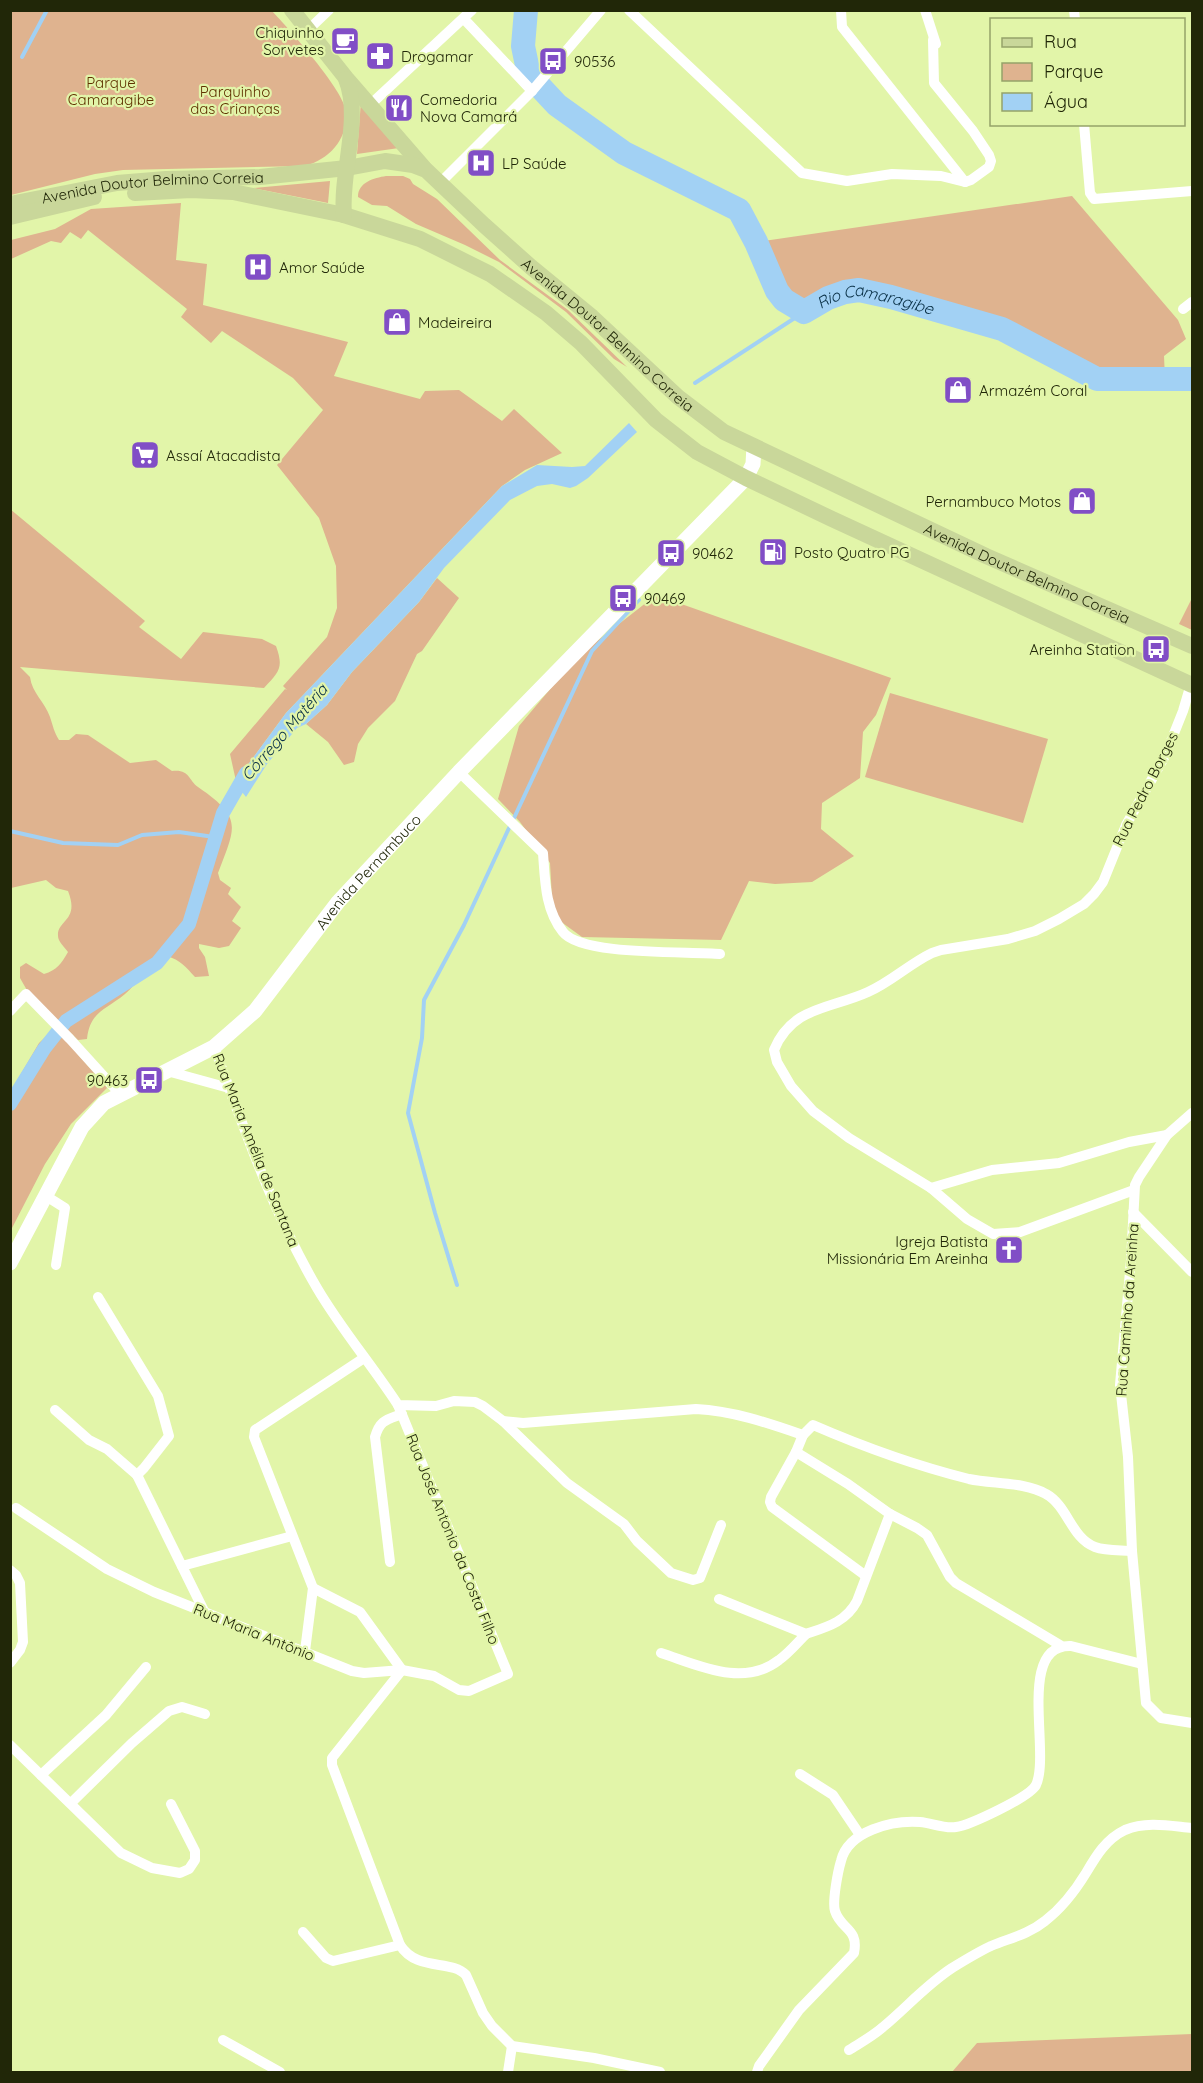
<svg xmlns="http://www.w3.org/2000/svg" width="1203" height="2083" viewBox="0 0 1203 2083" font-family="Quicksand,sans-serif">
  <style>
    .green { fill: #dfb38f }
    .water { fill: #a2d1f4 }
    .lines { fill: none; stroke-linecap: round; stroke-linejoin: round }
    .stream { stroke: #a2d1f4; stroke-width: 4 }
    .canal { stroke: #a2d1f4; stroke-width: 14 }
    .river { stroke: #a2d1f4; stroke-width: 24 }
    .street { stroke: #fff; stroke-width: 10 }
    .secondary { stroke: #fff; stroke-width: 15 }
    .primary { stroke: #c9d79a; stroke-width: 16 }
    .labels { text-anchor: middle; dominant-baseline: central; stroke-width: 4.5; stroke-linejoin: round; paint-order: stroke }
    .poi-label { font-size: 15px; fill: #212708; stroke: #e2f5a9; text-anchor: start }
    .park-label { font-size: 15px; fill: #5f3100; stroke: #e2f5a9 }
    .street-label { font-size: 15px; fill: #212708; stroke: #e2f5a9 }
    .water-label { font-size: 16px; font-style: italic; fill: #093046; stroke: #e2f5a9 }
  </style>
  <rect width="100%" height="100%" fill="#e2f5a9"/>
  <g class="green">
    <path d="M11,11H272C288,28 345,91 346,112C348,139 330,159 305,166L123,170L95,174L11,195Z"/>
    <polygon points="361,101 399,148 357,154"/>
    <path d="M386,176H403L410,179L413,184L437,199L500,260L568,310L627,367L614,359L566,312L499,262L465,245L416,224L387,206L372,205L358,197C358,182 374,178 386,176Z"/>
    <polygon points="330,181 328,203 253,188"/>
    <path d="M1072,196L1178,320L1186,339L1164,356L1165,379H1097L1002,329L891,297L859,290L845,292L828,298L804,312C770,294 771,274 756,242Z"/>
    <polygon points="181,203 176,260 207,264 203,305 348,342 334,376 420,399 425,391 459,390 502,421 514,409 562,453 525,470 502,486 286,713 236,781 230,754 285,689 287,690 283,686 327,637 337,608 336,566 319,518 277,465 323,410 293,378 222,331 211,343 181,317 187,309 88,230 81,239 70,232 61,243 51,241 11,259 11,240 55,229 91,209"/>
    <path d="M10,509L145,621L139,627L181,659L203,632L262,639L276,646C284,668 279,672 264,688L20,667L30,677C32,693 45,702 50,717C53,726 54,732 59,740H69L76,734L88,735L130,763L156,760L172,771C190,769 188,780 198,787C243,818 236,826 218,873L220,880L231,888L228,894L241,907L232,921L241,928L229,946L219,948L199,944V948L205,957L209,976L195,977C186,967 180,960 167,956C159,964 150,969 141,977C136,982 131,989 125,994C106,1010 90,1011 87,1039L78,1040L28,992L20,978V967L26,963L44,974C57,970 61,964 68,952C64,947 58,941 58,936C57,920 80,921 68,891L56,888L46,880L11,888Z"/>
    <polygon points="437,578 459,598 422,651 417,654 395,701 368,728 358,744 354,762 344,765 328,742 306,724 327,705 352,672 419,602"/>
    <polygon points="656,595 891,678 876,715 863,732 860,778 822,803 821,829 854,856 812,882 775,884 749,881 721,940 582,937 553,916 550,863 520,822 498,799 519,726 578,656"/>
    <polygon points="1192,598 1192,630 1179,624"/>
    <polygon points="890,693 1048,739 1023,823 865,777"/>
    <polygon points="55,1028 107,1088 71,1124 45,1164 11,1230 11,1091 39,1043"/>
    <polygon points="1192,2034 1192,2072 952,2072 977,2043"/>
  </g>
  <polygon class="water" points="629,423 637,432 588,478 576,486 570,488 552,484 537,486 510,500 444,568 419,602 352,672 327,705 306,724 297,728 267,764 246,797 238,787 236,781 286,713 502,486 537,465 572,467 585,466"/>
  <g class="lines">
    <g class="stream">
      <polyline points="22,57 47,10"/>
      <polyline points="695,383 804,312"/>
      <polyline points="514,818 592,651 639,600"/>
      <polyline points="10,831 63,843 118,845 142,835 179,832 214,837"/>
      <polyline points="457,1285 435,1213 408,1113 422,1038 424,1000 464,925 509,828"/>
    </g>
    <polyline class="canal" points="10,1104 44,1049 66,1021 157,963 189,924 223,813 246,773"/>
    <path class="river" id="s1" d="M526,10L523,46L529,75L557,105L624,153L739,210L756,242L777,291L784,300L804,312L828,298L845,292L859,290L891,297L1002,329L1097,379H1192"/>
    <g class="street">
      <polyline points="629,10 802,173 847,181 892,174 941,176 965,182 971,180 989,167 991,161 989,155 973,131 934,83 933,40"/>
      <polyline points="841,10 842,27 965,182"/>
      <polyline points="925,10 936,44"/>
      <polyline points="1074,10 1075,20"/>
      <polyline points="464,19 532,91"/>
      <polyline points="308,30 329,10"/>
      <polyline points="371,104 472,10"/>
      <polyline points="1084,124 1090,193 1094,199 1192,191"/>
      <polyline points="440,183 532,91 601,10"/>
      <polyline points="1183,309 1192,302"/>
      <path d="M459,772L543,853C545,880 545,910 563,932C581,956 688,951 720,954"/>
      <polyline points="10,1011 26,994 70,1039 120,1094"/>
      <path d="M214,1047C244,1128 273,1213 317,1288C341,1329 372,1365 398,1405L436,1406L454,1401L475,1402L483,1406L503,1421L523,1423L696,1409C734,1411 768,1423 803,1435L813,1425C866,1448 913,1465 969,1479C992,1484 1026,1482 1046,1494C1068,1506 1071,1538 1095,1547C1106,1551 1120,1550 1132,1551"/>
      <polyline points="167,1071 229,1088"/>
      <polyline points="1192,1113 1167,1135 1139,1177 1135,1185 1131,1260 1120,1385 1128,1457 1132,1551 1146,1703 1161,1718 1192,1723"/>
      <polyline points="931,1188 992,1170 1059,1163 1129,1142 1167,1135"/>
      <path d="M1134,1190L1020,1232L993,1234L967,1219L931,1188L849,1138L813,1111L791,1086L777,1062L774,1050C792,1006 831,1009 868,992C891,982 909,964 932,953L941,950L1008,939L1035,931L1059,919L1084,904L1094,894L1103,882L1126,825L1165,756L1183,711L1191,684"/>
      <polyline points="46,1196 65,1208 56,1265"/>
      <polyline points="1133,1212 1192,1272"/>
      <polyline points="98,1297 158,1396 169,1436 144,1468 137,1475 205,1613"/>
      <polyline points="55,1410 89,1440 107,1449 137,1475"/>
      <polyline points="503,1421 567,1483 624,1524 637,1541 671,1573 693,1580 700,1578 721,1525"/>
      <polyline points="803,1435 796,1452 848,1484 890,1514 917,1528 927,1535 950,1577 956,1583 1060,1645"/>
      <polyline points="796,1452 771,1497 770,1502 772,1507 866,1576"/>
      <polyline points="16,1508 107,1569 154,1592 352,1671 364,1673 402,1670 434,1676 459,1690 469,1691 508,1674 398,1405"/>
      <path d="M390,1562L375,1437C380,1420 386,1420 402,1414"/>
      <polyline points="182,1566 292,1536"/>
      <polyline points="10,1570 16,1575 20,1583 23,1642 20,1650 10,1663"/>
      <path d="M313,1588L360,1612L402,1670L332,1758V1765L400,1945C417,1972 451,1959 466,1975L483,2013L492,2026L512,2046L594,2058L660,2072"/>
      <path d="M719,1599L806,1634C827,1627 846,1622 857,1601L890,1514"/>
      <polyline points="305,1651 313,1588 254,1437 255,1430 364,1358"/>
      <path d="M661,1653C698,1665 743,1688 779,1660C789,1653 797,1643 806,1634"/>
      <polyline points="10,1745 121,1853 152,1868 180,1873 189,1869 195,1860 195,1851 171,1804"/>
      <polyline points="800,1774 833,1795 860,1835"/>
      <polyline points="41,1775 106,1715 146,1667"/>
      <polyline points="71,1803 132,1743 169,1711 182,1707 205,1714"/>
      <polyline points="303,1932 326,1958 333,1961 400,1945"/>
      <polyline points="223,2040 280,2072"/>
      <path d="M849,2050C860,2043 873,2036 883,2027C906,2008 926,1985 952,1968C965,1960 978,1952 991,1946C1010,1938 1029,1934 1045,1921C1062,1908 1075,1891 1086,1873C1096,1856 1106,1839 1125,1830C1147,1821 1170,1826 1192,1828"/>
      <polyline points="508,2072 512,2046"/>
      <path d="M757,2072L759,2066L799,2010L854,1953C859,1928 841,1930 835,1911C832,1902 838,1871 841,1861C848,1831 892,1820 920,1822C932,1823 944,1829 956,1827C970,1825 1030,1797 1036,1785C1051,1753 1016,1644 1071,1646L1142,1664"/>
    </g>
    <path class="secondary" id="s2" d="M10,1263L82,1127L104,1103L214,1047L255,1011L338,902L459,772L746,478L753,464L754,446"/>
    <g class="primary">
      <polyline points="292,10 346,78 424,168"/>
      <polyline points="135,193 191,190 233,192 344,215 420,239 490,274 546,313 581,343 656,420 697,452 746,478 832,519 1192,685"/>
      <path id="s3" d="M10,204L117,183L166,179L260,177L347,168L385,161L413,165L426,170L484,225L531,267L592,317L678,397L724,432L986,556L1192,646"/>
      <path d="M344,215C340,173 362,118 346,79"/>
      <polyline points="10,217 94,197"/>
    </g>
  </g>
  <defs>
    <g id="cafe-square" transform="scale(1.5)"><rect x="-9" y="-9" width="18" height="18" rx="4" fill="#814ec6" stroke="#e2f5a9"/><path d="M-5.5-4.5H6V0H3Q3 3.5 0 3.5H-2.5Q-5.5 3.5-5.5 0ZM3-3.2v2h1.7v-2ZM-6 4.5H4V6H-6Z" fill="#fff"/></g>
    <g id="pharmacy-square" transform="scale(1.5)"><rect x="-9" y="-9" width="18" height="18" rx="4" fill="#814ec6" stroke="#e2f5a9"/><path d="M-2-6h4v4h4v4h-4v4h-4v-4h-4v-4h4Z" fill="#fff"/></g>
    <g id="bus-square" transform="scale(1.5)"><rect x="-9" y="-9" width="18" height="18" rx="4" fill="#814ec6" stroke="#e2f5a9"/><path d="M-5-6H5V4H4V6H2V4H-2V6H-4V4H-5ZM-3.5-4V0h7V-4ZM-3.5 1.2v1.5H-2V1.2ZM2 1.2v1.5H3.5V1.2Z" fill="#fff"/></g>
    <g id="restaurant-square" transform="scale(1.5)"><rect x="-9" y="-9" width="18" height="18" rx="4" fill="#814ec6" stroke="#e2f5a9"/><path d="M-5-6h1v4h1v-4h1v4h1v-4h1v5L-1.5 .5V6h-2V.5L-5-1ZM5-6V6H3V1.5H1.5Q1.5-4 5-6Z" fill="#fff"/></g>
    <g id="hospital-square" transform="scale(1.5)"><rect x="-9" y="-9" width="18" height="18" rx="4" fill="#814ec6" stroke="#e2f5a9"/><path d="M-5-5h3v3.5h4V-5h3V5h-3V1.5h-4V5h-3Z" fill="#fff"/></g>
    <g id="shop-square" transform="scale(1.5)"><rect x="-9" y="-9" width="18" height="18" rx="4" fill="#814ec6" stroke="#e2f5a9"/><path d="M-5-2.5h2.3a2.7 3.5 0 0 1 5.4 0H5L5.5 6h-11ZM-1.5-2.5h3a1.5 2.3 0 0 0-3 0Z" fill="#fff"/></g>
    <g id="supermarket-square" transform="scale(1.5)"><rect x="-9" y="-9" width="18" height="18" rx="4" fill="#814ec6" stroke="#e2f5a9"/><path d="M-6-5.5h2.5l.6 2H6L4.5 2H-2.5L-4.4-4H-6ZM-1.5 3.2a1.3 1.3 0 1 0 .1 0ZM3 3.2a1.3 1.3 0 1 0 .1 0Z" fill="#fff"/></g>
    <g id="fuel-square" transform="scale(1.5)"><rect x="-9" y="-9" width="18" height="18" rx="4" fill="#814ec6" stroke="#e2f5a9"/><path d="M-5.5-6h7V0h2V4h1.3V-2.5L3-4.5l.8-.8L6-3V5H2.5V1h-1V6h-7ZM-4.2-4.7v3.2H.2V-4.7Z" fill="#fff"/></g>
    <g id="church-square" transform="scale(1.5)"><rect x="-9" y="-9" width="18" height="18" rx="4" fill="#814ec6" stroke="#e2f5a9"/><path d="M-1.2-6h2.4v3.5h3.3v2.4h-3.3V6h-2.4V-.1h-3.3v-2.4h3.3Z" fill="#fff"/></g>
  </defs>
  <g fill-rule="evenodd">
    <use href="#cafe-square" x="345" y="41"/>
    <use href="#pharmacy-square" x="380" y="56"/>
    <use href="#bus-square" x="553" y="61"/>
    <use href="#restaurant-square" x="399" y="108"/>
    <use href="#hospital-square" x="481" y="163"/>
    <use href="#hospital-square" x="258" y="267"/>
    <use href="#shop-square" x="397" y="322"/>
    <use href="#shop-square" x="958" y="390"/>
    <use href="#supermarket-square" x="145" y="455"/>
    <use href="#shop-square" x="1082" y="501"/>
    <use href="#fuel-square" x="773" y="552"/>
    <use href="#bus-square" x="671" y="553"/>
    <use href="#bus-square" x="623" y="598"/>
    <use href="#bus-square" x="1156" y="649"/>
    <use href="#bus-square" x="149" y="1080"/>
    <use href="#church-square" x="1009" y="1250"/>
  </g>
  <g class="labels">
    <g class="poi-label">
      <text x="324" y="32" text-anchor="end">Chiquinho<tspan x="324" dy="17">Sorvetes</tspan></text>
      <text x="401" y="56">Drogamar</text>
      <text x="574" y="61">90536</text>
      <text x="420" y="99">Comedoria<tspan x="420" dy="17">Nova Camará</tspan></text>
      <text x="502" y="163">LP Saúde</text>
      <text x="279" y="267">Amor Saúde</text>
      <text x="418" y="322">Madeireira</text>
      <text x="979" y="390">Armazém Coral</text>
      <text x="166" y="455">Assaí Atacadista</text>
      <text x="1061" y="501" text-anchor="end">Pernambuco Motos</text>
      <text x="794" y="552">Posto Quatro PG</text>
      <text x="692" y="553">90462</text>
      <text x="644" y="598">90469</text>
      <text x="1135" y="649" text-anchor="end">Areinha Station</text>
      <text x="128" y="1080" text-anchor="end">90463</text>
      <text x="988" y="1241" text-anchor="end">Igreja Batista<tspan x="988" dy="17">Missionária Em Areinha</tspan></text>
    </g>
    <g class="park-label">
      <text x="111" y="82">Parque<tspan x="111" dy="17">Camaragibe</tspan></text>
      <text x="235" y="91">Parquinho<tspan x="235" dy="17">das Crianças</tspan></text>
    </g>
    <g class="street-label">
      <text stroke="none"><textPath href="#s3" startOffset="144">Avenida Doutor Belmino Correia</textPath></text>
      <text stroke="none"><textPath href="#s3" startOffset="666">Avenida Doutor Belmino Correia</textPath></text>
      <text stroke="none"><textPath href="#s3" startOffset="1152">Avenida Doutor Belmino Correia</textPath></text>
      <text transform="translate(1145 789) rotate(-63)">Rua Pedro Borges</text>
      <text stroke="none"><textPath href="#s2" startOffset="544">Avenida Pernambuco</textPath></text>
      <text transform="translate(256 1150) rotate(68)">Rua Maria Amélia de Santana</text>
      <text transform="translate(1127 1310) rotate(-86)">Rua Caminho da Areinha</text>
      <text transform="translate(453 1539) rotate(68)">Rua José Antonio da Costa Filho</text>
      <text transform="translate(254 1632) rotate(22)">Rua Maria Antônio</text>
    </g>
    <g class="water-label">
      <text stroke="none"><textPath href="#s1" startOffset="518">Rio Camaragibe</textPath></text>
      <text transform="translate(284 732) rotate(-49)">Córrego Matéria</text>
    </g>
  </g>
  <rect width="1203" height="2083" fill="none" stroke="#212708" stroke-width="24"/>
  <rect x="990" y="18" width="195" height="108" fill="#e2f5a9" stroke="#95a369" stroke-width="1.5"/>
  <rect x="1002" y="38" width="30" height="9" fill="#c9d79a" stroke="#95a369" stroke-width="1.5"/>
  <text x="1044" y="48" font-size="18" fill="#212708">Rua</text>
  <rect x="1002" y="63" width="30" height="18" fill="#dfb38f" stroke="#95a369" stroke-width="1.5"/>
  <text x="1044" y="78" font-size="18" fill="#212708">Parque</text>
  <rect x="1002" y="93" width="30" height="18" fill="#a2d1f4" stroke="#95a369" stroke-width="1.5"/>
  <text x="1044" y="108" font-size="18" fill="#212708">Água</text>
</svg>
